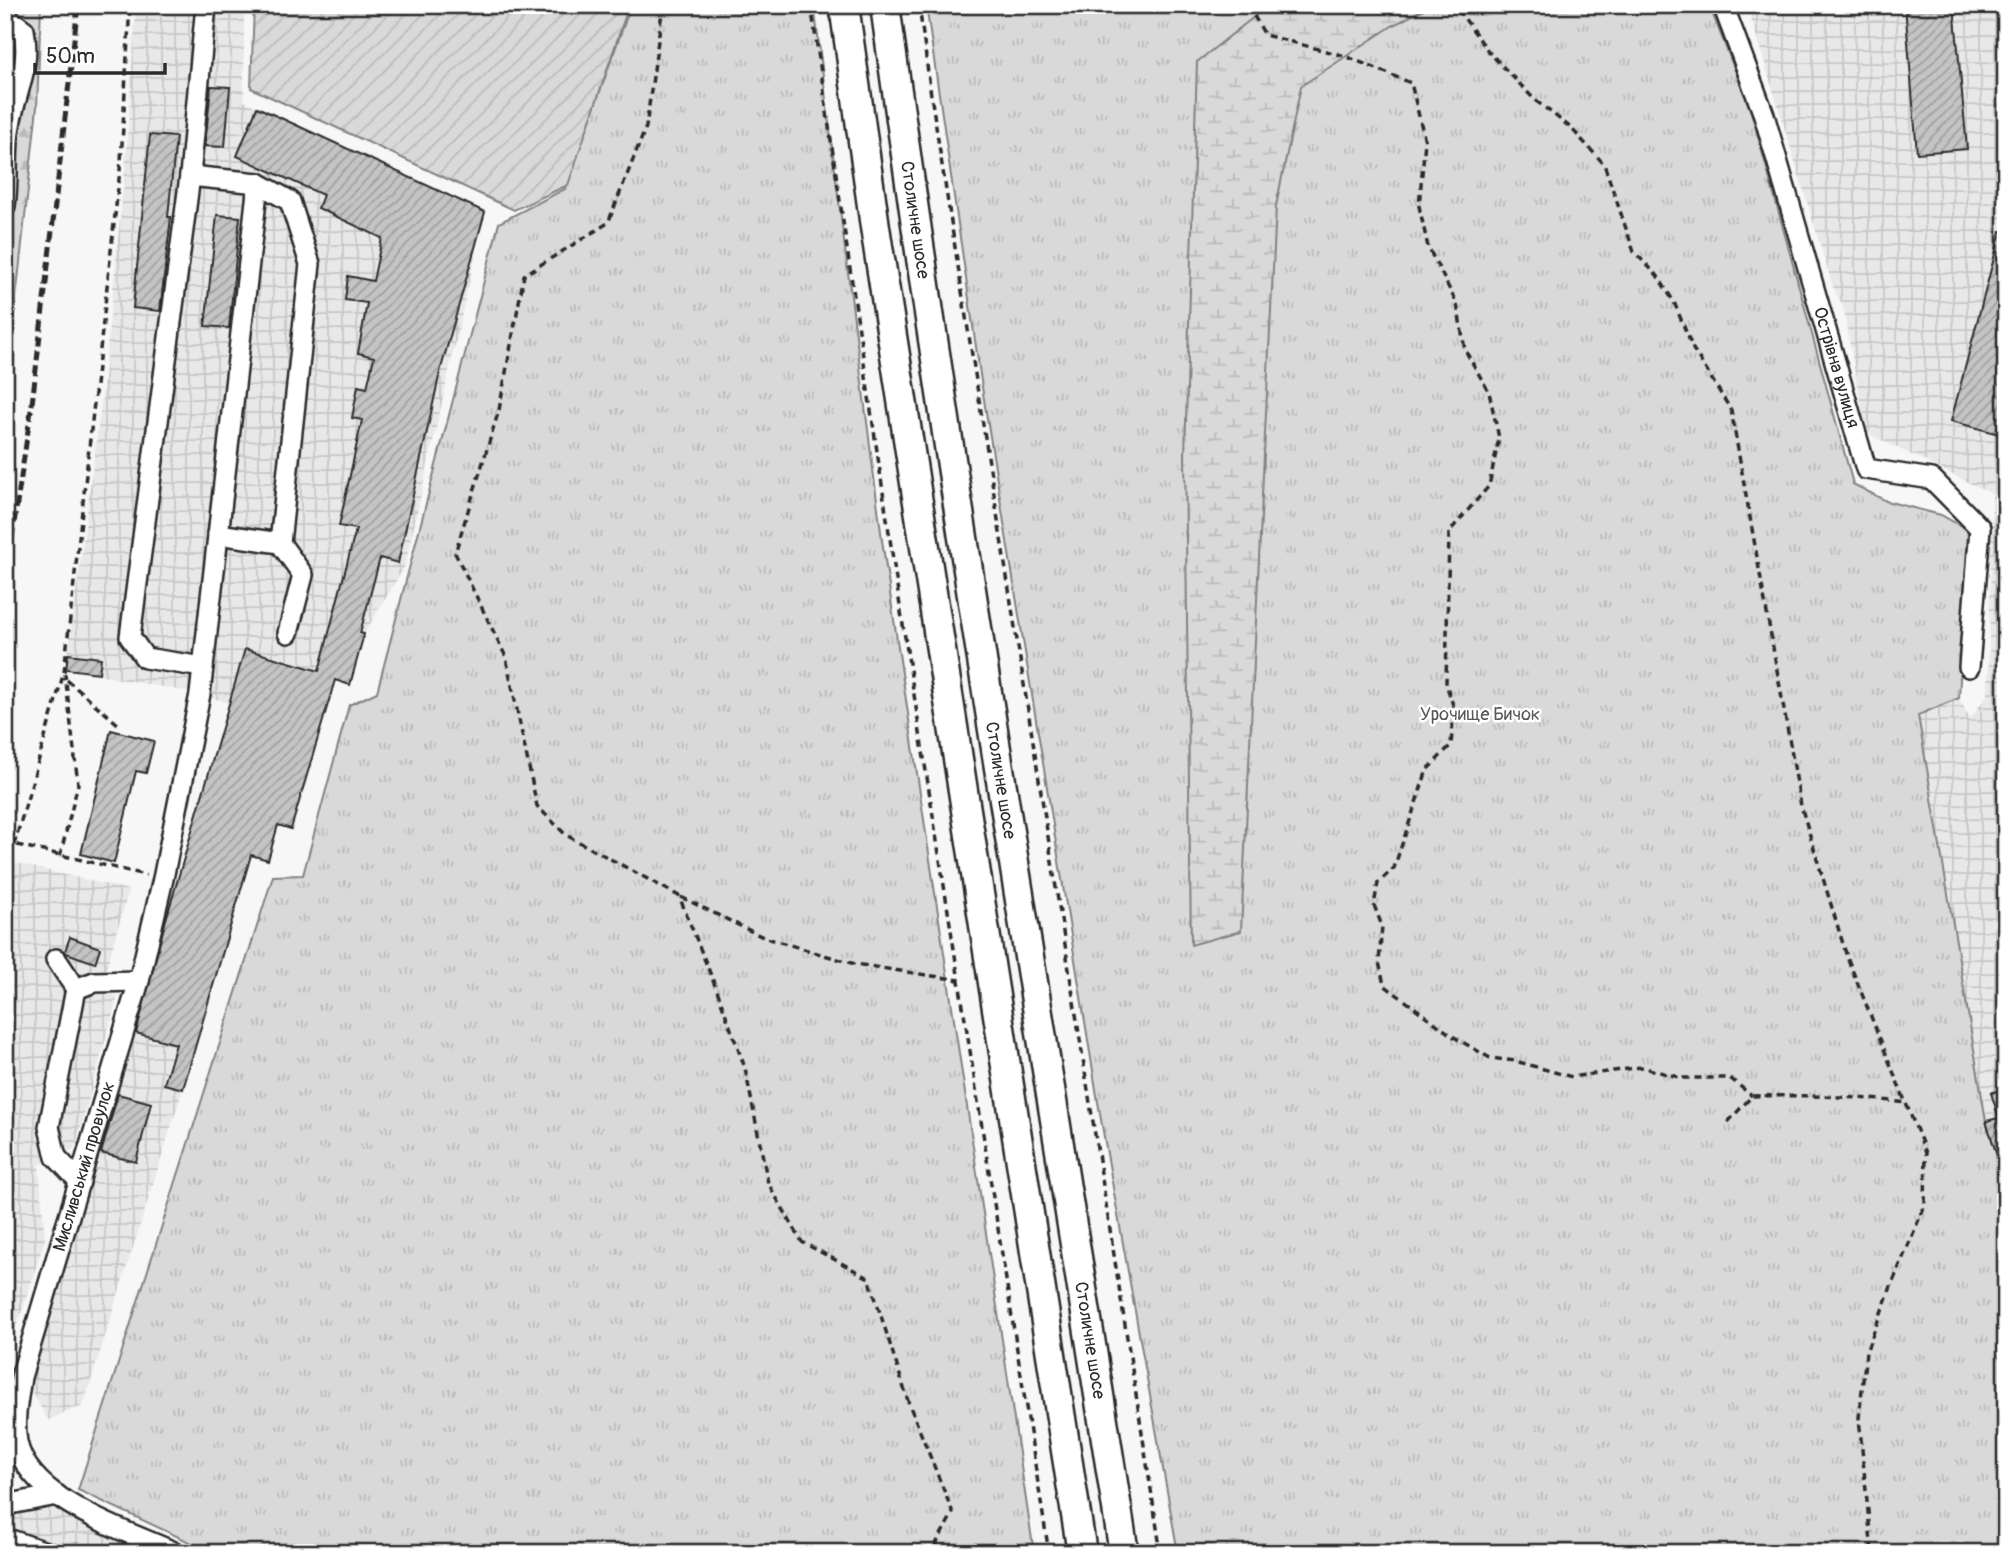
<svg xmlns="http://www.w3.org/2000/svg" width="2011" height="1558" viewBox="0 0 2011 1558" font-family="Pangolin,sans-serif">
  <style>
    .industrial { fill: url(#industrial-grid) }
    .grass { fill: url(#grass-tufts); stroke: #828282; stroke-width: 2 }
    .forest { fill: url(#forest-firs); stroke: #828282; stroke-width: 2 }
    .wetland { fill: url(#wetland-marsh); stroke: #828282; stroke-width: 2 }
    .garden { fill: url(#garden-furrows); stroke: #828282; stroke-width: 2 }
    .building { fill: url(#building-hatch); stroke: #2b2b2b; stroke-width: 2 }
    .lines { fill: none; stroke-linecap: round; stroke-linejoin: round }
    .minor-casing { stroke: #2b2b2b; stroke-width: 24 }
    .highway-casing { stroke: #2b2b2b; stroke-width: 33 }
    .path { stroke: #2b2b2b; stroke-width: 3.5; stroke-dasharray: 7 5; stroke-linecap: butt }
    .minor { stroke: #fff; stroke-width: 19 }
    .highway { stroke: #fff; stroke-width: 28 }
    .rail { stroke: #2b2b2b; stroke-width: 5; stroke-dasharray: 10 5; stroke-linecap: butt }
    .labels { text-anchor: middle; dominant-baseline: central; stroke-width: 5; stroke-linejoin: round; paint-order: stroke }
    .street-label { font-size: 18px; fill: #2b2b2b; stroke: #fff }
    .park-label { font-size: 18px; fill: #565656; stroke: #fff }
  </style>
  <defs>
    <pattern id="industrial-grid" width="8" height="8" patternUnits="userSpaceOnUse" patternTransform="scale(1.75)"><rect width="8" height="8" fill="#e8e8e8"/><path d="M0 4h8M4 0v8" fill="none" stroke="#c7c7c7"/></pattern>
    <pattern id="grass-tufts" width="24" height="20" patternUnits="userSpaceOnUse" patternTransform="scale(1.75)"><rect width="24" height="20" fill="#d9d9d9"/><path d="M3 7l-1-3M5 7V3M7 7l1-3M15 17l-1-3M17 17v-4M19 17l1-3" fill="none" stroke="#bababa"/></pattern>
    <pattern id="forest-firs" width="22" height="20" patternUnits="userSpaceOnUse" patternTransform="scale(1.75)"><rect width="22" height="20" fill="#d9d9d9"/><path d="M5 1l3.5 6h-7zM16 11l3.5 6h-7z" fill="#bababa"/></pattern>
    <pattern id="wetland-marsh" width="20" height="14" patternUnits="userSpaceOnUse" patternTransform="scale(1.75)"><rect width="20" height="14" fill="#d9d9d9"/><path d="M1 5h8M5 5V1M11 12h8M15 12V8" fill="none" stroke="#bababa"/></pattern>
    <pattern id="garden-furrows" width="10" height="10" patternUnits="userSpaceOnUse" patternTransform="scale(1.75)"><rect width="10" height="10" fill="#d9d9d9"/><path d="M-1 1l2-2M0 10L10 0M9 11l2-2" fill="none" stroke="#bababa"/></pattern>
    <pattern id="building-hatch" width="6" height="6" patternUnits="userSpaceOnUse" patternTransform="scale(1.75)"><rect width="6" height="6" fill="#c4c4c4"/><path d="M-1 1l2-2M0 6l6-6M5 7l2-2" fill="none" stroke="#9f9f9f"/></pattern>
  </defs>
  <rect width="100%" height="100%" fill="#f7f7f7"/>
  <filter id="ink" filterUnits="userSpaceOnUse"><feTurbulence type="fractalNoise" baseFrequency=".0143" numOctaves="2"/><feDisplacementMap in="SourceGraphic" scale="14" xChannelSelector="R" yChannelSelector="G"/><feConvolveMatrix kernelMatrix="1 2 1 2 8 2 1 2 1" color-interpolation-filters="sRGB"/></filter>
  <g filter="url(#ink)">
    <g class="industrial">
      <polygon points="136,5 244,5 244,101 485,212 405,566 364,634 350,685 334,681 291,829 278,825 251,855 183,1089 83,1406 48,1420 28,1385 100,1153 229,703 200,694 66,669 102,397 126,159"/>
      <polygon points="1747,5 2006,5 2006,1184 1986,1121 1918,714 1959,698 1970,719 1988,694 1992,494 1871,435 1864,423 1843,307 1833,287"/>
      <polygon points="16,863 129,890 106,969 97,973 93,988 118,996 75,1148 39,1165 45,1239 5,1363 5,900"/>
      <polygon points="55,1505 159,1553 5,1553 5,1513"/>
    </g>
    <g class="grass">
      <polygon points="631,5 814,5 882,540 1034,1553 213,1553 78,1490 273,876 303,875 349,705 377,692 499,223 565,189"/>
      <polygon points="926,5 1709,5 1751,111 1853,484 1886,501 1941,515 1968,530 1959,698 1918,715 1986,1121 2006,1184 2006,1553 1178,1553 1100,1114 981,381"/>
    </g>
    <polygon class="forest" points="18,5 41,5 37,107 5,399 5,228 18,144"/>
    <polygon class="wetland" points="1269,5 1431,5 1392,26 1301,86 1276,206 1241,931 1191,945 1185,455 1197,62"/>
    <g class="garden">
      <polygon points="5,5 19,5 5,124"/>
      <polygon points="254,5 629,5 568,185 514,210 251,88"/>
    </g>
    <g class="building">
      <polygon points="1905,5 1954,5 1967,149 1917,153"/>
      <polygon points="211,86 230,87 225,147 205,146"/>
      <polygon points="257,107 485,212 440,372 398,563 380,558 360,633 364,634 350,685 335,680 291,829 278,825 268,860 251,855 183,1089 164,1084 176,1044 136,1033 165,923 245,649 319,671 356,529 339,526 362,420 352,418 358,386 367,388 374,357 358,353 367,303 345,300 348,276 373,281 382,238 318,208 323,195 237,156"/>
      <polygon points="150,135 176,137 168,217 171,217 160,311 133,308"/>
      <polygon points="217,215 240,217 229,328 205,326"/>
      <polygon points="2001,231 2006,231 2006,410 1999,434 1951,421"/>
      <polygon points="68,654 101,658 99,673 66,669"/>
      <polygon points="111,730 154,741 146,773 136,771 114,863 81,854"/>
      <polygon points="70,937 100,948 95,963 66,953 65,951"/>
      <polygon points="2006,1088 2006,1173 2003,1174 1986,1121 1999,1118 1991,1093"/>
      <polygon points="118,1094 151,1103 136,1162 101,1153"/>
    </g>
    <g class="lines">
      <g class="minor-casing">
        <g id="minor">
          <path id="s1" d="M1723,5L1764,115L1866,469L1932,479L1980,528L1969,667"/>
          <path d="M5,16L24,30C31,67 16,90 10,125C5,151 9,179 5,206"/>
          <polyline points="190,176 130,637 145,658 203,667"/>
          <polyline points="218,534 280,543 310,264 290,201 258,183"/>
          <polyline points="280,543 303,575 288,633"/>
          <polyline points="56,959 76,989 49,1127 56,1157 80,1182"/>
          <polyline points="76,989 94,982 139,981"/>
          <polyline points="5,1505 57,1495"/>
          <polyline points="5,1538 49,1553"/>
          <path id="s2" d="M176,1553C128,1531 28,1501 17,1442C13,1420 18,1399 21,1377L139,981L163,879L200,694L258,183L190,176L206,5"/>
        </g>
      </g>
      <g class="highway-casing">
        <g id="highway">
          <polyline points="844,5 875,227 1082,1553"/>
          <path id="s3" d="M885,5C956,522 1043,1037 1124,1553"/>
        </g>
      </g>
      <g class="path">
        <polyline points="665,5 661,19 646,127 608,223 524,275 499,410 455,553 506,657 537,806 566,835 679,896 718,993 745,1068 768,1183 802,1242 869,1278 909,1404 953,1513 931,1553"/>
        <polyline points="811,5 898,593 1049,1553"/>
        <polyline points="919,5 931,95 1161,1553"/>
        <polyline points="1251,5 1250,9 1265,35 1345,56 1411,83 1425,141 1419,206 1428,247 1457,304 1465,350 1489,392 1499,438 1489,486 1449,532 1446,684 1454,708 1451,745 1427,770 1394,868 1378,883 1374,905 1382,926 1379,962 1384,985 1454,1037 1490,1058 1515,1061 1572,1077 1641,1067 1682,1078 1730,1078 1752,1096"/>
        <polyline points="1446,5 1462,15 1488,51 1535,100 1571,128 1604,164 1634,252 1657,275 1674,302 1693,349 1731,410 1801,806 1847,957 1926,1153 1925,1205 1892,1284 1866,1352 1859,1418 1872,1553"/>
        <polyline points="67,680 119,725"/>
        <polyline points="5,842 146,875"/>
        <polyline points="14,845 64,672 121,161 130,5"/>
        <polyline points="60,856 78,784 65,674"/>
        <polyline points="681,897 763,937 855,964 959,980"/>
        <path d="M1728,1122L1752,1096C1805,1095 1855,1096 1907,1103"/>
      </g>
      <use href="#minor" class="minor"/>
      <use href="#highway" class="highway"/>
      <polyline class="rail" points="5,583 32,404 78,5"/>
    </g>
  </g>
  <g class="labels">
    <g class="street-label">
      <text stroke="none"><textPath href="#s3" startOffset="217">Столичне шосе</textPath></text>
      <text stroke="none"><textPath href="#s1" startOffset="380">Острівна вулиця</textPath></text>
      <text stroke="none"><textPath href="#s3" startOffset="784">Столичне шосе</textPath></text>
      <text stroke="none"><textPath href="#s2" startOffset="486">Мисливський провулок</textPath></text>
      <text stroke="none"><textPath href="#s3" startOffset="1351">Столичне шосе</textPath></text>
    </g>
    <g class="park-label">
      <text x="1480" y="714">Урочище Бичок</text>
    </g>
  </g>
  <rect width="2011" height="1558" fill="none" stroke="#fff" stroke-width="28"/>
  <rect x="14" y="14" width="1983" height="1530" fill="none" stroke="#2b2b2b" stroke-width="2.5" filter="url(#ink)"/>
  <path d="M35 63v10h130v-10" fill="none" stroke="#2b2b2b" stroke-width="3.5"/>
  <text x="46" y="63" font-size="21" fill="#2b2b2b" stroke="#ffffff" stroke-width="5" paint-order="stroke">50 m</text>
</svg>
